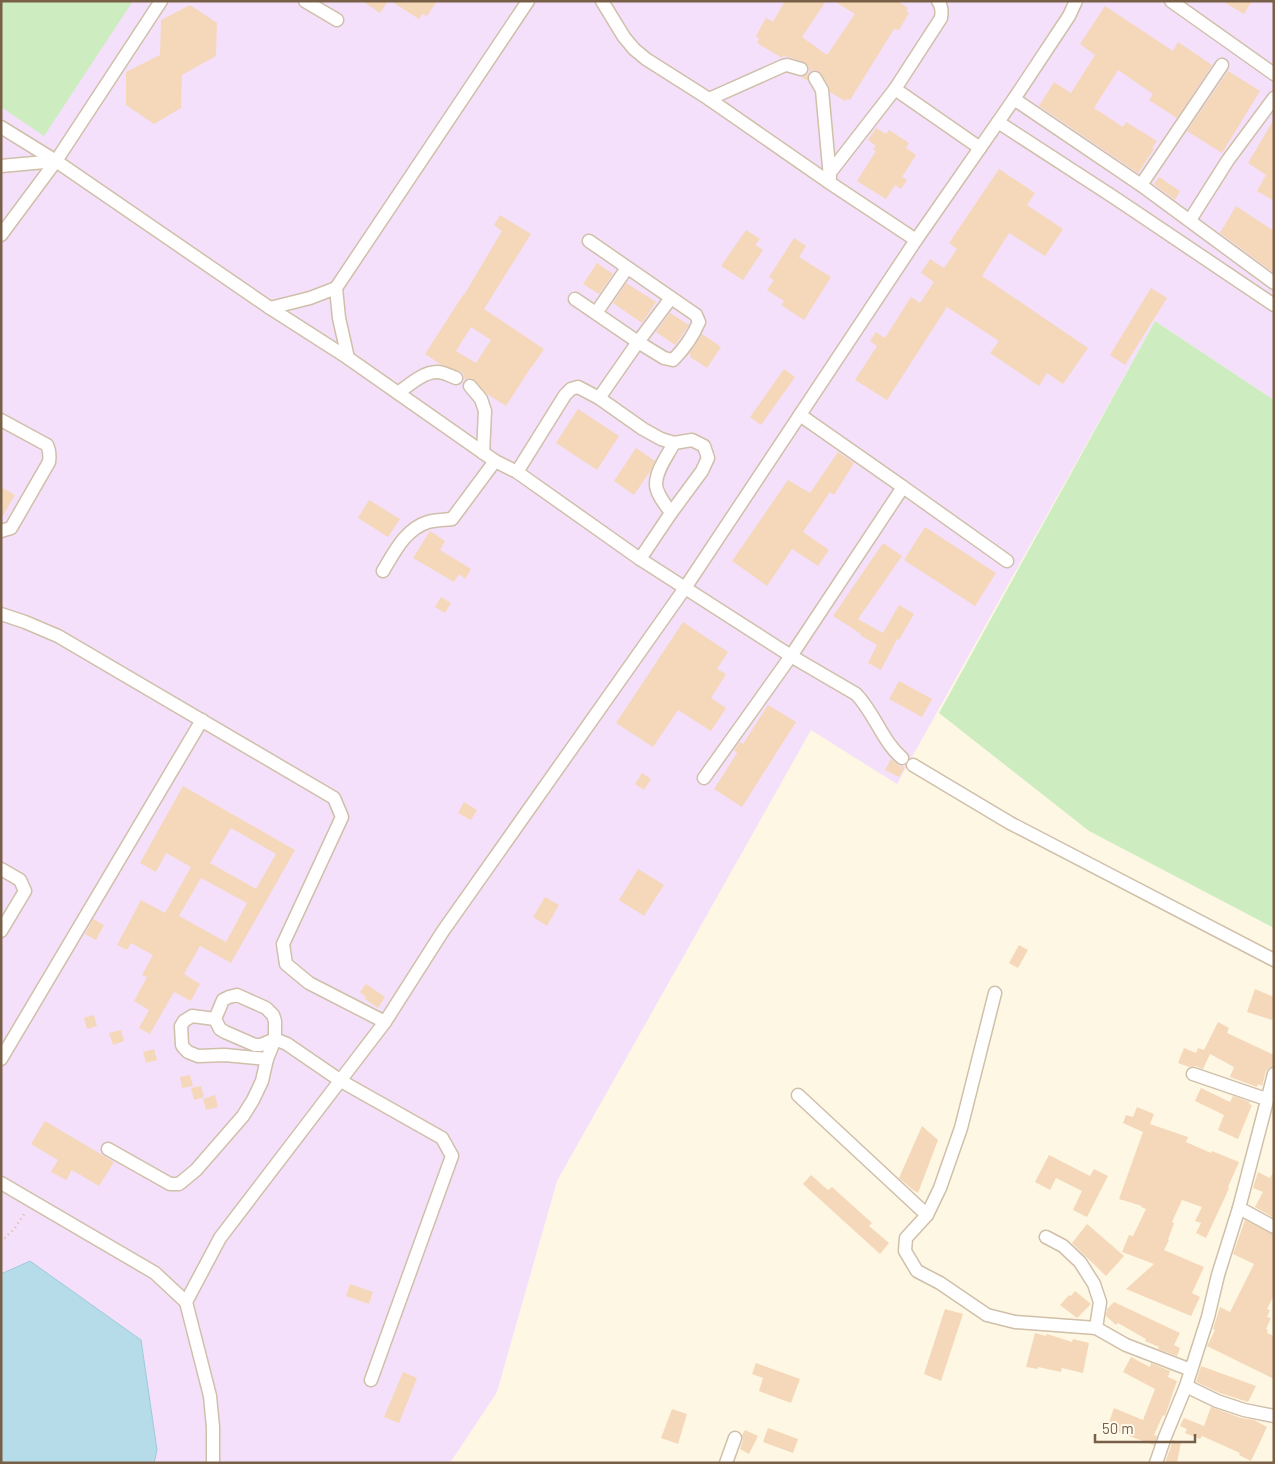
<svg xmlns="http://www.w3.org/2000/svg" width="1275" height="1464" viewBox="0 0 1275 1464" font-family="Barlow,sans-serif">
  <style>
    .education { fill: #f4e0fa }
    .green { fill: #cdedc1 }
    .water { fill: #b7dce9; stroke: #9ccadc }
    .building { fill: #f5d8b9; fill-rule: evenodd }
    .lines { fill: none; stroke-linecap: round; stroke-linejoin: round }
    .minor-casing { stroke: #d0bfa9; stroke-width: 15 }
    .path { stroke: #dabc9c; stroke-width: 2.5; stroke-dasharray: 1 4; stroke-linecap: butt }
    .minor { stroke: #fff; stroke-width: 12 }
  </style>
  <rect width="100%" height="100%" fill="#fef7e4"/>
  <polygon class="education" points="1,1 1274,1 1274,400 1155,321 897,784 811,730 557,1181 497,1392 450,1463 1,1463"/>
  <g class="green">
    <polygon points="1,1 133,1 44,136 1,107"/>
    <polygon points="1155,321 1274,400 1274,928 1089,831 939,713"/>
  </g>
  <polygon class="water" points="30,1261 141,1340 157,1450 154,1463 1,1463 1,1274"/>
  <g class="building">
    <polygon points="362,1 388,1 380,13"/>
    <polygon points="391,1 437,1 427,16 422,14 419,19"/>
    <polygon points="785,1 826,1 802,37 827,55 855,14 834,1 898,1 908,8 906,11 909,13 899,30 894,29 850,100 847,99 845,101 830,92 829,86 819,71 814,70 811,71 808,74 808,81 801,77 806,75 809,72 809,68 806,63 789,57 783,56 782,58 757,43 759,39 756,36 766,18 773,22"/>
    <polygon points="1222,1 1252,1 1244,14"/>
    <polygon points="190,5 217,23 216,56 182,75 181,108 154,124 126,105 126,72 160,55 161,20"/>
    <polygon points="1105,6 1173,51 1178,42 1212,65 1177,118 1149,100 1153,94 1118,70 1094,108 1123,127 1126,122 1157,141 1152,148 1154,149 1138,173 1039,106 1054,82 1071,93 1095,55 1080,44"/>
    <polygon points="1228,71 1260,91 1222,153 1187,131"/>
    <polygon points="1274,119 1274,201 1257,191 1266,175 1248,163"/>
    <polygon points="876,128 886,134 889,130 909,143 906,148 916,155 902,177 907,180 901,189 895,185 886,199 857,181 876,151 873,149 876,146 868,140"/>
    <polygon points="999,169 1035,193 1027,205 1063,229 1045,256 1009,233 982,276 1088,348 1063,384 1047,373 1039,386 990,353 999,341 947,307 887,400 855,380 877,346 870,341 876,332 885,338 911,297 920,303 934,282 921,273 930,259 944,268 957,249 949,243"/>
    <polygon points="1159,177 1180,191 1175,200 1154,184"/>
    <polygon points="1236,206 1274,231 1274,273 1220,233"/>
    <path d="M500,215L531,234L484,309L544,349L532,367H531L506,406L487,394L473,379L469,378L465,380L463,373L459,371L440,364L425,354L463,295H464L502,231L494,225ZM471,327L491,340L476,363L456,351Z"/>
    <polygon points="746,230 760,239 755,245 763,250 743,280 721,266"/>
    <polygon points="794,238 806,246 799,257 831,277 804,320 781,305 784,301 767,290 774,280 769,277"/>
    <polygon points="597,263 613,274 599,294 583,284"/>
    <polygon points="626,283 656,302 642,323 613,303"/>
    <polygon points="1151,288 1167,298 1125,365 1110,355"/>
    <polygon points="670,313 689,325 675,345 656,332"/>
    <polygon points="702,334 721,347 707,368 690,357 691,356 689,354"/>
    <polygon points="784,369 795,377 761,425 750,417"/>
    <polygon points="578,409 619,436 597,470 556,443"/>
    <polygon points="636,448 655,461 651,470 634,495 614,481"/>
    <polygon points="838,452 854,463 834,495 830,492 803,532 829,550 818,566 792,549 767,586 732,561 788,480 810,493"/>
    <polygon points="1,487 15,495 1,519"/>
    <polygon points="369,500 400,519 388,537 358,518"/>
    <polygon points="925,527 996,573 975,606 904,560"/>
    <polygon points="430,531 445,541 440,550 471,569 465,579 459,574 454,582 413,558"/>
    <polygon points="883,543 902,556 858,619 883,633 899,605 914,614 899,640 897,639 881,670 868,663 877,645 860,635 861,634 833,616"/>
    <polygon points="441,597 451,603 445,613 435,607"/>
    <polygon points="683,622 728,652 717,669 726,674 711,698 726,708 711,731 678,710 653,747 616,723"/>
    <polygon points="899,681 932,699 922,717 889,699"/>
    <polygon points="768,705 796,722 742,807 714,789 737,753 734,750 740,742 743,744"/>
    <polygon points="891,759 899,766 905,767 899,777 885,770"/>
    <polygon points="642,773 651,779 644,790 635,784"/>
    <path d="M183,786L295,850L231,963L200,946L184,974L200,984L191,1001L174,992L150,1034L139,1028L149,1010L134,1001L147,977L142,975L153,955L131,943L127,950L117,945L141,900L165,913L191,867L166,853L156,872L140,863ZM231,828L276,854L256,889L210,863ZM201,878L247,903L226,942L179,916Z"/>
    <polygon points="464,802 477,810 471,820 458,813"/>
    <polygon points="638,869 664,885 644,916 619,900"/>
    <polygon points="545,897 559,905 547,926 533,917"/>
    <polygon points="93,919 104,925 96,940 85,934"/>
    <polygon points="1019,945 1028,950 1018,968 1009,963"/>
    <polygon points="366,984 385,997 378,1008 365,999 366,997 360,992"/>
    <polygon points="1255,989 1274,997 1274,1013 1272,1020 1247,1012"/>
    <polygon points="94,1015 97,1026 87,1029 84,1018"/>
    <polygon points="1218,1022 1229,1028 1227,1033 1274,1055 1274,1066 1269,1068 1266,1071 1262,1086 1258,1084 1257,1087 1230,1077 1234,1067 1210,1054 1203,1069 1195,1066 1189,1067 1178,1063 1184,1048 1196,1053 1198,1048 1204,1050"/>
    <polygon points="121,1030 124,1041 113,1045 109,1033"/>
    <polygon points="154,1049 157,1060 146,1063 143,1052"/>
    <polygon points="190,1075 193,1086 182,1088 180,1077"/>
    <polygon points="201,1086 204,1097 194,1100 191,1088"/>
    <polygon points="1201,1088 1230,1102 1233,1096 1250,1102 1249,1104 1252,1105 1238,1139 1218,1130 1224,1115 1195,1101"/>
    <polygon points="215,1095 218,1107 206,1110 203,1099"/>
    <polygon points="1137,1107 1154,1114 1150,1124 1188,1137 1186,1142 1211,1153 1212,1151 1239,1162 1228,1187 1229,1188 1226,1195 1206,1238 1196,1233 1201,1223 1195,1221 1202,1207 1182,1200 1172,1222 1174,1223 1168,1240 1169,1240 1164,1250 1204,1267 1192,1293 1200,1297 1191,1316 1126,1289 1154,1264 1122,1252 1129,1235 1133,1236 1146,1209 1141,1207 1142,1206 1119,1199 1143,1132 1123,1123 1126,1115 1133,1117"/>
    <polygon points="45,1121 114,1162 99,1186 72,1170 66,1180 51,1172 58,1160 31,1144"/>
    <polygon points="922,1126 938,1140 918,1193 913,1190 899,1178"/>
    <polygon points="1049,1155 1090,1176 1094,1169 1108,1176 1087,1217 1073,1210 1082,1191 1056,1178 1050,1190 1035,1182"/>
    <polygon points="1274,1171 1274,1218 1255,1207 1263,1192 1253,1188 1258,1172 1270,1178"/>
    <polygon points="811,1175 828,1190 832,1187 872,1223 869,1226 889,1243 880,1254 803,1184"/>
    <polygon points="1245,1220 1274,1235 1274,1295 1267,1309 1270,1310 1267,1317 1271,1318 1266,1329 1268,1330 1267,1333 1274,1336 1274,1379 1207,1346 1215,1330 1213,1329 1220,1307 1230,1312 1254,1264 1233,1254"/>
    <polygon points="1087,1224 1124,1256 1106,1276 1072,1243"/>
    <polygon points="350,1284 373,1292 369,1304 346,1296"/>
    <polygon points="1075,1291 1091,1304 1077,1318 1060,1305 1069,1295 1071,1296"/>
    <polygon points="1114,1302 1180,1333 1174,1345 1180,1348 1177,1356 1158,1349 1159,1347 1145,1341 1146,1339 1118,1323 1116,1325 1106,1316 1107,1309"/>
    <polygon points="945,1309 963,1314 941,1381 924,1374"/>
    <polygon points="1035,1333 1046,1336 1047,1334 1072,1342 1073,1339 1089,1343 1083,1373 1062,1368 1061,1372 1038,1367 1038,1369 1026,1367"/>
    <polygon points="1131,1357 1150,1367 1151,1363 1170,1371 1168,1377 1177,1381 1165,1416 1163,1415 1154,1435 1157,1436 1154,1445 1107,1428 1114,1408 1143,1420 1155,1389 1123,1372"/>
    <polygon points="756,1363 800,1379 791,1403 759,1391 763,1378 752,1374"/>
    <polygon points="1201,1366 1256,1386 1248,1402 1220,1393 1196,1382"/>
    <polygon points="403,1372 417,1378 399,1423 384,1417"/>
    <polygon points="1211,1407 1241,1418 1254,1420 1267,1427 1251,1461 1239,1455 1240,1453 1202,1436 1200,1439 1185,1433 1187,1429 1180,1426 1184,1418 1204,1426"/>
    <polygon points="672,1409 687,1414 678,1444 661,1438"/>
    <polygon points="768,1428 798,1439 793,1453 763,1442"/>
    <polygon points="745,1430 758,1436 749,1454 740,1449 743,1440 742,1435"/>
    <polygon points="1173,1440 1181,1442 1177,1463 1165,1463"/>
  </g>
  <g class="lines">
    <g class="minor-casing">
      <g id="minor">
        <polyline points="305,1 337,20"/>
        <polyline points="602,1 624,37 634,49 646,59 709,99 830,183 916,240"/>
        <polyline points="1171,1 1274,74"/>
        <polyline points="815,78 822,90 830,178"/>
        <polyline points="895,89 980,148"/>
        <polyline points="709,99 783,66 787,65 801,69"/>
        <polyline points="1014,99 1141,185 1274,283"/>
        <polyline points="998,122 1115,198 1274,305"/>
        <polyline points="1,127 56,161 270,308 348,358 495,461 517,472 640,559 791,656 704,778"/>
        <polyline points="1,166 56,161"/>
        <path d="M829,174L895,89L941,18C942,11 942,7 938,1"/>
        <polyline points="1141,185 1222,65"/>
        <polyline points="1190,220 1228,160 1274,98"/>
        <polyline points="1,235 56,161 161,1"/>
        <path d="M589,241L696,315L699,322C693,336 683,350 673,360L664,358L638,342L599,398L643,429L661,439L674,443L692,440L704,446L708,458L702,471L671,513L640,559"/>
        <polyline points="575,299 638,342 671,298"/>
        <polyline points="270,308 310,298 336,288"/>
        <polyline points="596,313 627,268"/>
        <polyline points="348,358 339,318 336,288 528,1"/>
        <polyline points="470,386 481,399 485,411 483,453"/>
        <path d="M398,393C409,385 423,372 437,372C444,372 450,376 456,378"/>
        <path d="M800,415L903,487L791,656L856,694C874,712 882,741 902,758"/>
        <path d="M1,420L47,445C50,451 50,455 49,462L11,528L1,531"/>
        <polyline points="517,472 565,395 571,389 578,387 599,398"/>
        <polyline points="903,487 1007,561"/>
        <path d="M671,513C666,505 656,494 656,484C656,470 668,455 674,443"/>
        <path d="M383,571C394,553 405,529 428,522C435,520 444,520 452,519L495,461"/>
        <polyline points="1,614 25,622 58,636 334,798 342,817 283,944 286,964 309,983 385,1022"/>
        <polyline points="913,765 1010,823 1274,960"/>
        <polyline points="1,869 20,880 25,891 1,931"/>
        <polyline points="995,993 961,1128 940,1188 927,1215 906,1238 905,1251 917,1271 940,1283 987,1315 1015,1322 1096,1328"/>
        <polyline points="215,1019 192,1016 184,1021 181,1026 182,1045 184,1048 188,1052 198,1056 225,1055 267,1059"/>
        <polyline points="275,1039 261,1045 255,1045 225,1032 220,1029 215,1019 223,1000 229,997 237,995 266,1008 273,1015 275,1021 275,1039 287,1044 341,1081 442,1138 452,1156 371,1380"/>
        <polyline points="1,1059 202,720"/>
        <polyline points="1193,1074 1266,1099"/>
        <polyline points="798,1095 927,1215"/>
        <polyline points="108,1149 170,1184 179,1184 196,1170 243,1116 253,1100 262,1081 267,1059 275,1039"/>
        <polyline points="1,1183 155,1273 186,1302"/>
        <polyline points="1239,1208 1274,1227"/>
        <polyline points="1046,1237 1063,1246 1080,1262 1094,1284 1100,1302 1096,1328 1126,1345 1191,1370"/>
        <polyline points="1186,1386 1217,1401 1244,1410 1274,1416"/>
        <polyline points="213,1463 213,1427 210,1396 186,1302 220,1238 385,1022 443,931 685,588 916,240 1014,99 1069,16 1076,1"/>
        <polyline points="726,1463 735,1438"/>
        <polyline points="1156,1463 1165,1437 1186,1386 1208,1317 1218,1275 1239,1208 1274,1074"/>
      </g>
    </g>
    <polyline class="path" points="1,1242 15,1228 26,1211"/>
    <use href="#minor" class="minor"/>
  </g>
  <rect width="1275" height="1464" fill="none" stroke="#785f47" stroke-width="5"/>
  <path d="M1095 1434v8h100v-8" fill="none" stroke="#785f47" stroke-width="2.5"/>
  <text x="1102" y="1434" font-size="15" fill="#785f47" stroke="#fffaec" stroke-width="4" paint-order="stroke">50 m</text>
</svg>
